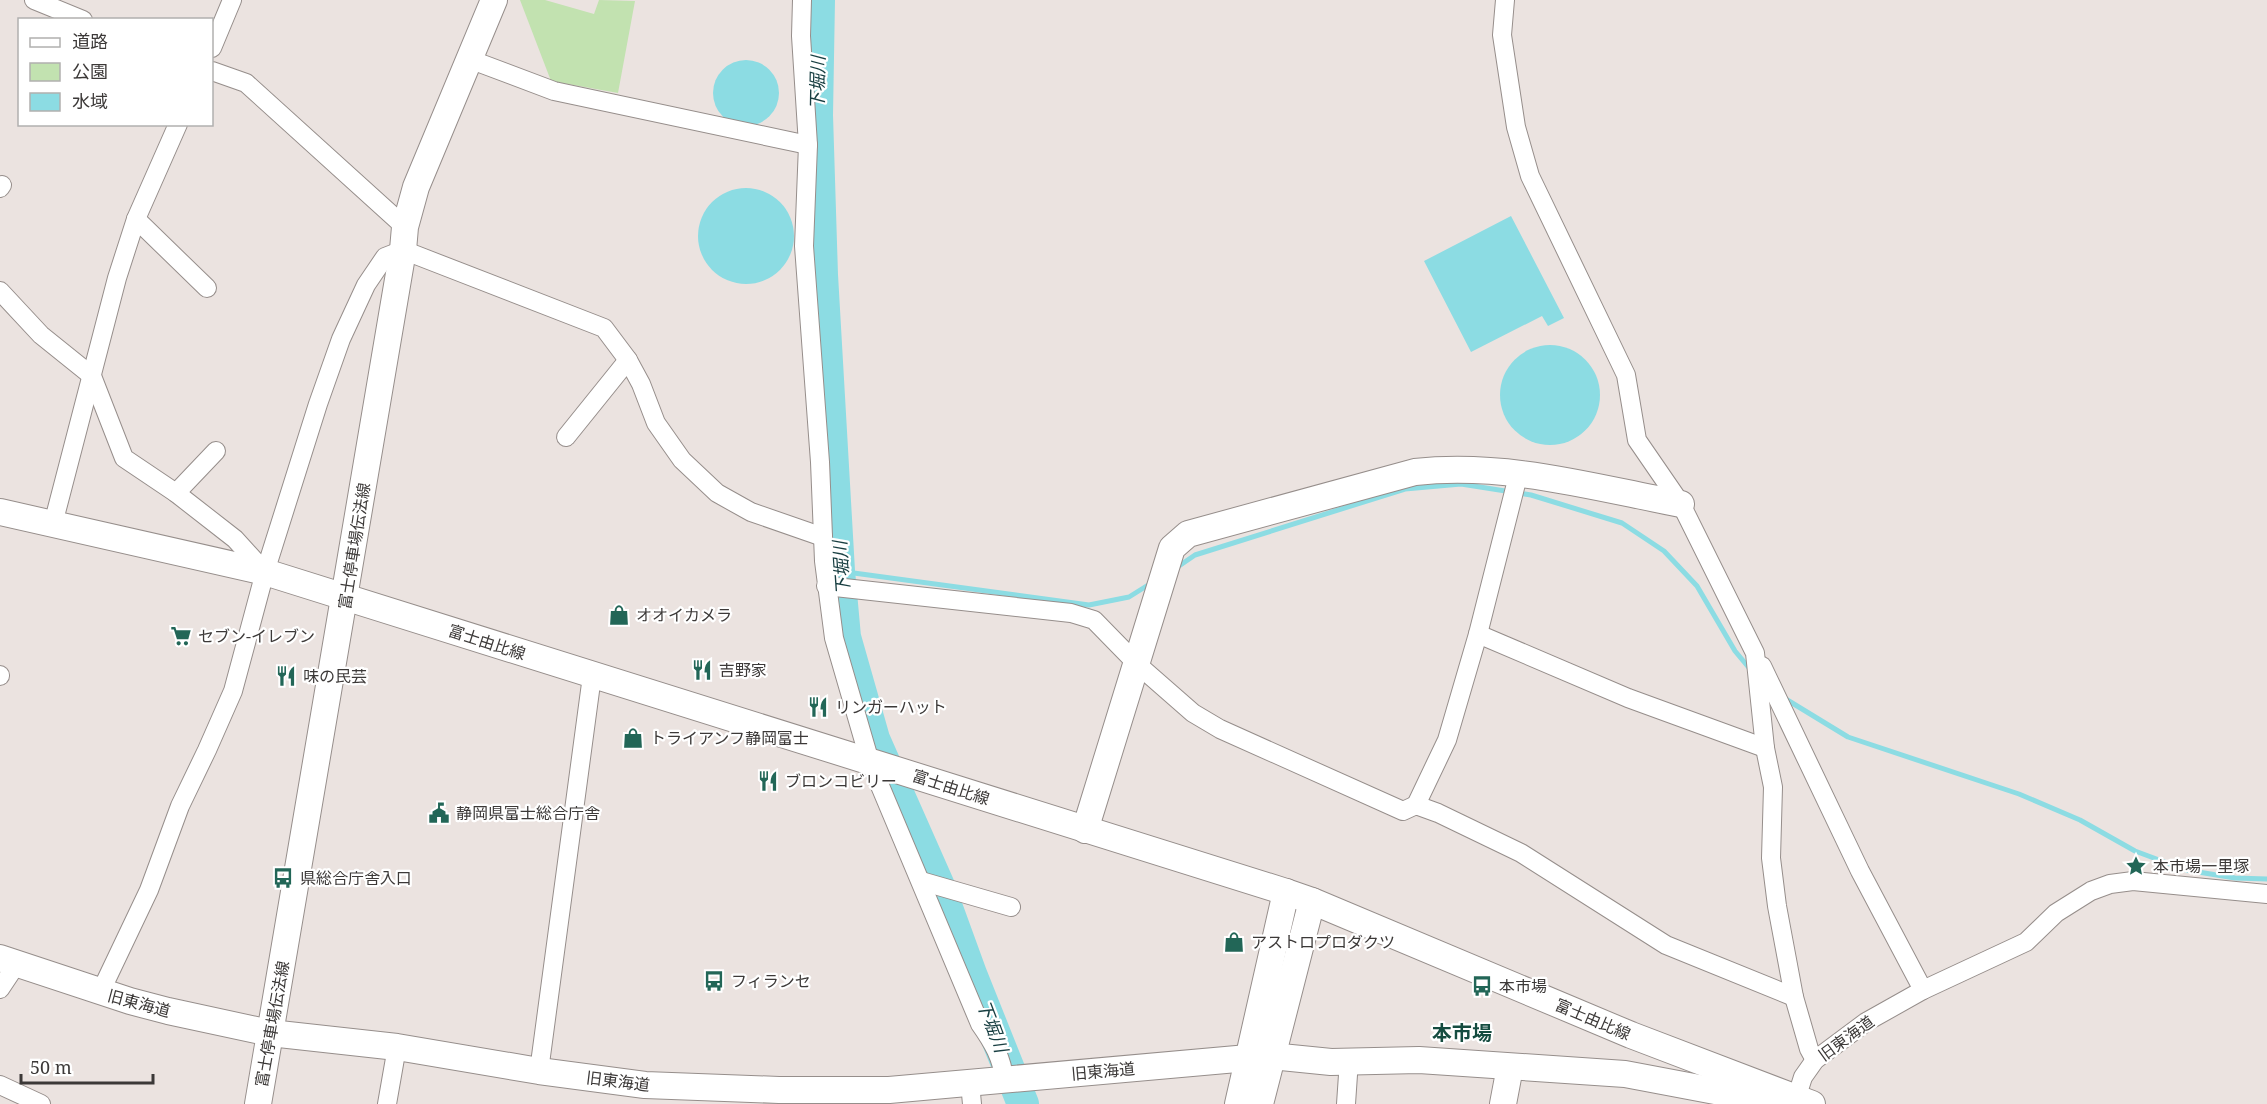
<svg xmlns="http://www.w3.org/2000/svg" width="2267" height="1104" viewBox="0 0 2267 1104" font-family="'Noto Serif','Noto Sans JP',serif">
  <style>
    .green { fill: #c2e2b0 }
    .water { fill: #8cdce3 }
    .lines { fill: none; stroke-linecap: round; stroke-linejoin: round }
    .stream { stroke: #8cdce3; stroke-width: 5 }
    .river { stroke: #8cdce3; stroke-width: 32 }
    .street-casing { stroke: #968e8b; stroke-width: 20 }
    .secondary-casing { stroke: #968e8b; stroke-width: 28 }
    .street { stroke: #fff; stroke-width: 18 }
    .secondary { stroke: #fff; stroke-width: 26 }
    .labels { text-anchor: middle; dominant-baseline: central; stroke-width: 4.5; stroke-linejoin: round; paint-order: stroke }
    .street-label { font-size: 16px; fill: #3c3938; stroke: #fff }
    .poi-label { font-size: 16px; fill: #3c3938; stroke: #fff; text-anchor: start }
    .water-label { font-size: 18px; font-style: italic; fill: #173e41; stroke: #fff }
    .quarter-label { font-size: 20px; font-weight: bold; fill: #154c40; stroke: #fff }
  </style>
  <rect width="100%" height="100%" fill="#ebe3e0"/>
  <polygon class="green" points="520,0 545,0 594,14 599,0 635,1 618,93 551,81"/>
  <g class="water">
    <circle cx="746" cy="93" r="33"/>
    <circle cx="746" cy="236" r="48"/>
    <polygon points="1511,216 1564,318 1548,326 1542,316 1471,352 1424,261"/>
    <circle cx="1550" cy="395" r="50"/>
  </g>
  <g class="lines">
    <g class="stream">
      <polyline points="1176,568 1195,555 1405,489 1461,484 1531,495 1622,523 1664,551 1697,586 1735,651 1750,669"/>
      <polyline points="839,571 1089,605 1129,597 1153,582"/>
      <polyline points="1784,698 1848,737 2019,794 2080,820 2135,851 2186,870 2235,878 2267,879"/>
    </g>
    <polyline class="river" points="819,0 817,115 822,275 839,571 845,637 874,739 939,886 971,974 1023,1104"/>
    <g class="street-casing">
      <g id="street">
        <polyline points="34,0 83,20"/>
        <path d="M802,0L801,36L808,145L804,246L820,462L824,561L834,638L870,762L980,1024C992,1041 1003,1059 1004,1080"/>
        <polyline points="1505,0 1502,35 1516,127 1530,176 1626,375 1637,440 1681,504 1755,653 1765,748 1773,787 1771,858 1777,906 1794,997 1809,1049 1815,1060"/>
        <polyline points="212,48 232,0"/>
        <polyline points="469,59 554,91 808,145"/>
        <polyline points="212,71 246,83 405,227"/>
        <polyline points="0,188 2,185"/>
        <polyline points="136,219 207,288"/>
        <polyline points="0,291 41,335 92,376 124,458 176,493 235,539 265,572"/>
        <polyline points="566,437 628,360"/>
        <polyline points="176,493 216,451"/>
        <polyline points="53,524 117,278 136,219 178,124"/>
        <polyline points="826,586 1071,613 1094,620 1137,664 1193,713 1220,729 1403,811 1416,805 1438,813 1521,853 1666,945 1794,997"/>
        <polyline points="1478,634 1628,698 1765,748"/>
        <polyline points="1762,666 1860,871 1923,990"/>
        <polyline points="0,676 0,675"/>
        <polyline points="1416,805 1447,740 1478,634 1519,472"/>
        <polyline points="921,881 1011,907"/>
        <polyline points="0,989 16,965"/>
        <polyline points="100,993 149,890 180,806 207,750 233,691 265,572 318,404 341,339 366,285 385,257 403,250 604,328 628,360 641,384 656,423 682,460 717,493 751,512 823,537"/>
        <polyline points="539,1071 592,676"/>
        <polyline points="970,1083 972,1104"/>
        <polyline points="0,1085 41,1104"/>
        <polyline points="1796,1099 1803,1077 1815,1060 1866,1022 1923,990 2026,942 2056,913 2091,891 2110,884 2133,881 2267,894"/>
        <polyline points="387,1104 397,1047"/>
        <polyline points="1346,1104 1349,1060"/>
      </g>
    </g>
    <g class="secondary-casing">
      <g id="secondary">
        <polyline points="0,512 265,572 1286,892 1312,901 1631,1035 1812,1104"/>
        <path d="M1085,830L1172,548L1188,534L1415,472C1505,462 1593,487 1681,504"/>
        <polyline points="0,958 130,1001 168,1011 270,1033 397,1047 539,1071 645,1085 779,1090 889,1090 1248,1058"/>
        <polyline points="1271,1056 1331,1062 1419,1060 1625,1074 1731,1094 1769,1097"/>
        <polyline points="258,1104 403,250 405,227 416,187 494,0"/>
        <polyline points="1238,1104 1286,892"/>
        <polyline points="1260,1104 1312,901"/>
        <polyline points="1503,1104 1510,1067"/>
      </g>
    </g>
    <use href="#street" class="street"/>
    <use href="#secondary" class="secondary"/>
  </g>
  <defs>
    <g id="shop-bare" transform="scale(1.62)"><path d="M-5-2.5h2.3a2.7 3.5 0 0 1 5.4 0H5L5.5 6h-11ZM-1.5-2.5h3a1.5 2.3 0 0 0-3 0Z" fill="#226657" stroke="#fff" stroke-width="2.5" paint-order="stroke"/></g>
    <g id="supermarket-bare" transform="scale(1.62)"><path d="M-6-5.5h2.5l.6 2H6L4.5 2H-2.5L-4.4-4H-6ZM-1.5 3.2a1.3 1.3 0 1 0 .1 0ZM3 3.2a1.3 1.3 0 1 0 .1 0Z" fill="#226657" stroke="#fff" stroke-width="2.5" paint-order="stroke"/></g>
    <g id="restaurant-bare" transform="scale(1.62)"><path d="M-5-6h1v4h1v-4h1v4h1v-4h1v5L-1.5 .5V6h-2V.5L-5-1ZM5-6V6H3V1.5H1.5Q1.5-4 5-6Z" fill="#226657" stroke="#fff" stroke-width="2.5" paint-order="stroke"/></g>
    <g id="civic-bare" transform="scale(1.62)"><path d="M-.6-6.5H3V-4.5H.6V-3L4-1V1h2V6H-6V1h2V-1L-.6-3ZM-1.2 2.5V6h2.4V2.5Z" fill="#226657" stroke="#fff" stroke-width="2.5" paint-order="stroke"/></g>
    <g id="sight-bare" transform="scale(1.62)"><path d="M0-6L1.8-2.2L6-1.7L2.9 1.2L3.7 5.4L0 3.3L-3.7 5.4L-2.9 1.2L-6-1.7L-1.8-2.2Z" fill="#226657" stroke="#fff" stroke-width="2.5" paint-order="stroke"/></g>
    <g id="bus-bare" transform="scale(1.62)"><path d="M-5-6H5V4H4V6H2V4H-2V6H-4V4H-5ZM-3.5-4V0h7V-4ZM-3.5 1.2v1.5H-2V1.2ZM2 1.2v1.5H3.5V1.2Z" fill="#226657" stroke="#fff" stroke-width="2.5" paint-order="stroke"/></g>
  </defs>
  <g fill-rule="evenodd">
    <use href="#shop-bare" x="619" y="615"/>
    <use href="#supermarket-bare" x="181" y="636"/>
    <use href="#restaurant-bare" x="702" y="670"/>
    <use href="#restaurant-bare" x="286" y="676"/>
    <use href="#restaurant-bare" x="818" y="707"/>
    <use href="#shop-bare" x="633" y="738"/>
    <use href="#restaurant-bare" x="768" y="781"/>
    <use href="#civic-bare" x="439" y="813"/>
    <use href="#sight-bare" x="2136" y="866"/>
    <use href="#bus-bare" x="283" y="878"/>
    <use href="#shop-bare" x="1234" y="942"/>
    <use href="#bus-bare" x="714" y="981"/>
    <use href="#bus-bare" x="1482" y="986"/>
  </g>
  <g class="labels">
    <g class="street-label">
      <text transform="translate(354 546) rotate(-81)">富士停車場伝法線</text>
      <text transform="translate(487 642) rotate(18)">富士由比線</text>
      <text transform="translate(951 787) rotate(18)">富士由比線</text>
      <text transform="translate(139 1003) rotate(15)">旧東海道</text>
      <text transform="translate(1593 1019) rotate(23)">富士由比線</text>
      <text transform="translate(272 1024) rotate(-80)">富士停車場伝法線</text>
      <text transform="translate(1846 1038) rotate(-36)">旧東海道</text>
      <text transform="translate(1103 1071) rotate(-5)">旧東海道</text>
      <text transform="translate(618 1081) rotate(7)">旧東海道</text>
    </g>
    <g class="poi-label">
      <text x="636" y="615">オオイカメラ</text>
      <text x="198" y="636">セブン-イレブン</text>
      <text x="719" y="670">吉野家</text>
      <text x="303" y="676">味の民芸</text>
      <text x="835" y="707">リンガーハット</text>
      <text x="650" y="738">トライアンフ静岡富士</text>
      <text x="785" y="781">ブロンコビリー</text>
      <text x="456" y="813">静岡県富士総合庁舎</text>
      <text x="2153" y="866">本市場一里塚</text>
      <text x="300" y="878">県総合庁舎入口</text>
      <text x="1251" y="942">アストロプロダクツ</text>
      <text x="731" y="981">フィランセ</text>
      <text x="1499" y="986">本市場</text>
    </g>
    <g class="water-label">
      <text transform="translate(817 83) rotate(-89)">下堀川</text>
      <text transform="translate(841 568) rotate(-94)">下堀川</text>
      <text transform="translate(993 1026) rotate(69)">下堀川</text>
    </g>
    <g class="quarter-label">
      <text x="1462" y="1032">本市場</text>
    </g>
  </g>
  <rect x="18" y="18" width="195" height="108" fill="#ffffff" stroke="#b1b0af" stroke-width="1.5"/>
  <rect x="30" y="38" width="30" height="9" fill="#ffffff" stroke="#b1b0af" stroke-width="1.5"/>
  <text x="72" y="48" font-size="18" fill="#3c3938">道路</text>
  <rect x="30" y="63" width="30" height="18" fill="#c2e2b0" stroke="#b1b0af" stroke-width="1.5"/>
  <text x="72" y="78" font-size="18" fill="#3c3938">公園</text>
  <rect x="30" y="93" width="30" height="18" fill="#8cdce3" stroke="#b1b0af" stroke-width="1.5"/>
  <text x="72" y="108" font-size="18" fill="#3c3938">水域</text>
  <path d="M21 1074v9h132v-9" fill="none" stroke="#3c3938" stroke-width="3"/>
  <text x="30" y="1074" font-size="18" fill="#3c3938" stroke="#ffffff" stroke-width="4.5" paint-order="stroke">50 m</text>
</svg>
